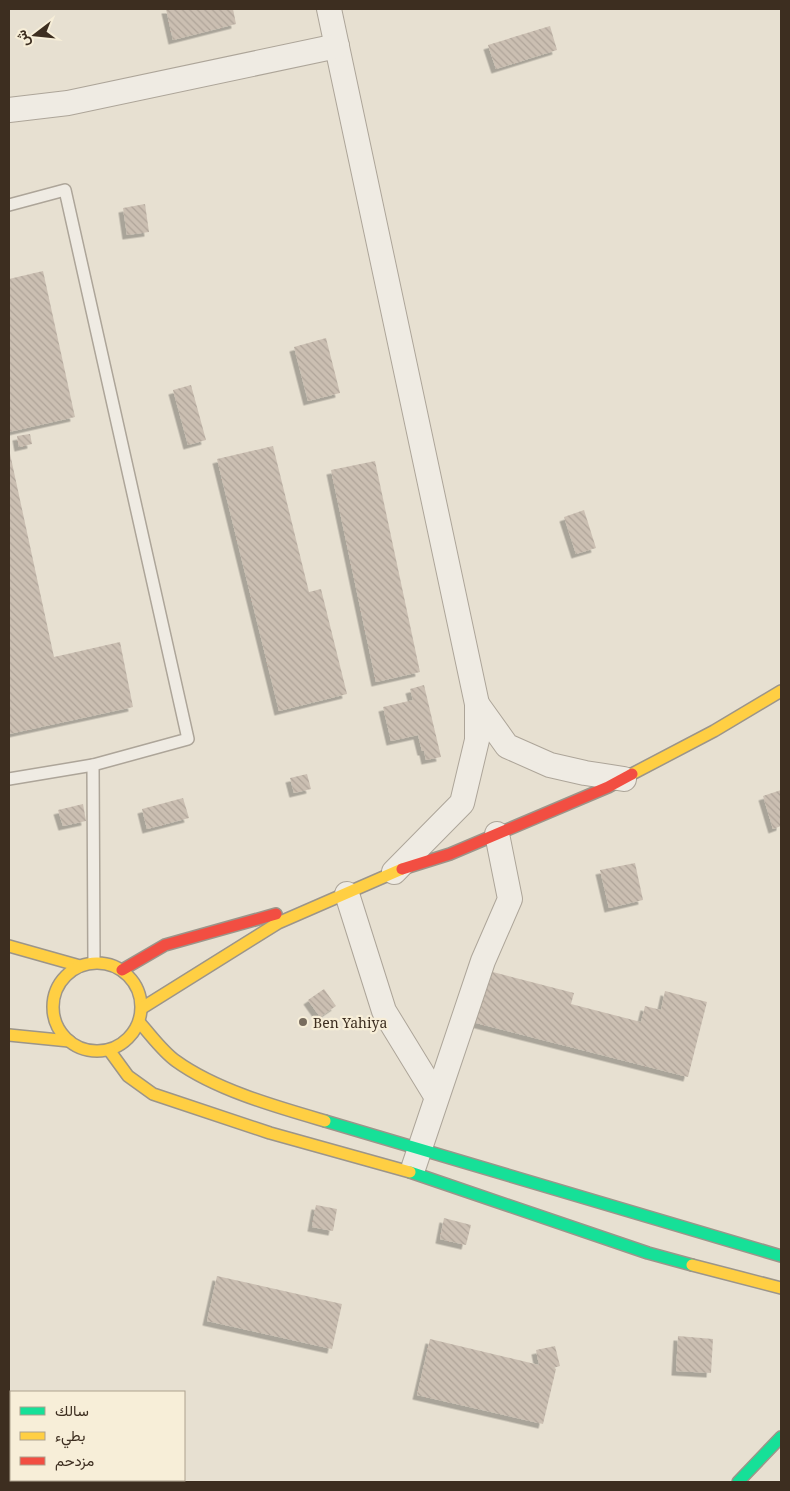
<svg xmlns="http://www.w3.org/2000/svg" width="790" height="1491" viewBox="0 0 790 1491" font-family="'Noto Serif',Vazirmatn,serif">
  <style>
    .building { fill: url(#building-back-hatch); filter: url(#shadow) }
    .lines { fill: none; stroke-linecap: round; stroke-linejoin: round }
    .lane-casing { stroke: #ada599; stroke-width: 14 }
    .street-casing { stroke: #ada599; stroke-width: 26 }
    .fast-casing { stroke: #9c958a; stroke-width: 14 }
    .slow-casing { stroke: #9c958a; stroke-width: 14 }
    .jam-casing { stroke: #9c958a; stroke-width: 14 }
    .lane { stroke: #efebe3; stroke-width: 11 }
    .street { stroke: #efebe3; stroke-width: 24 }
    .fast { stroke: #16e098; stroke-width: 11 }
    .slow { stroke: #ffcf43; stroke-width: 11 }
    .jam { stroke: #f24e42; stroke-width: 11 }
    .poi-dot { fill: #786c5e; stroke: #f7eed8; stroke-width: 2 }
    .labels { text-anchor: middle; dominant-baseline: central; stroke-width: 4.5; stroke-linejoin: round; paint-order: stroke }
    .poi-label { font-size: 14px; fill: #3d2e20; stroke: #f7eed8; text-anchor: start }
  </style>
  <defs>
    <pattern id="building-back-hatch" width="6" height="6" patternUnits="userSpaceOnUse" patternTransform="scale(1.25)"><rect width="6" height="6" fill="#cbbfb2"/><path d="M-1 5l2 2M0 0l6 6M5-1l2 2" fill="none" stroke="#afa499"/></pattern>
    <filter id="shadow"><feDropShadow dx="-4.5" dy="4.5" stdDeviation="0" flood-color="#0004"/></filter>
  </defs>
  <rect width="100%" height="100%" fill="#e7e0d1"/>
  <g class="building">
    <polygon points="166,9 233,9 236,24 173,40"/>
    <polygon points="550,26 557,50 496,69 488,45"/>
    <polygon points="145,204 149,232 127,235 123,208"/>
    <polygon points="43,271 75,417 9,432 9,279"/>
    <polygon points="326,338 340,393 308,401 294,347"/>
    <polygon points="191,385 206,440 188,445 173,390"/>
    <polygon points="30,434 32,444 19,447 17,436"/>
    <polygon points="273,446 309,592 321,589 347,694 279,711 217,459"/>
    <polygon points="9,449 54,657 120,642 133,707 9,734"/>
    <polygon points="375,461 420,672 376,682 331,470"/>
    <polygon points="584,510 596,548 576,554 564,517"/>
    <polygon points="424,685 441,757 426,760 424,751 422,751 418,735 391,741 383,707 413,700 410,689"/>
    <polygon points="307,774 311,789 294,793 290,778"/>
    <polygon points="781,790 781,826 773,829 763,796"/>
    <polygon points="183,798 189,818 147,829 142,809"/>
    <polygon points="83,804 86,821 63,826 58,810"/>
    <polygon points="635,863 643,900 609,908 600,870"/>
    <polygon points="485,970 574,993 571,1004 641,1022 645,1006 661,1010 665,991 707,1002 688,1077 472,1022"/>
    <polygon points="324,989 336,1006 320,1017 308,1000"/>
    <polygon points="316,1205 337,1209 333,1231 312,1227"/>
    <polygon points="444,1218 471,1225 466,1245 440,1239"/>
    <polygon points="217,1276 342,1304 332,1349 207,1321"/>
    <polygon points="678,1336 713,1339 711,1373 676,1371"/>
    <polygon points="430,1339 539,1365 536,1350 555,1346 560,1366 553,1368 556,1369 543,1424 417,1395"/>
  </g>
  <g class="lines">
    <g class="lane-casing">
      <g id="lane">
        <polyline points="9,205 65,190 188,739 93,765 9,779"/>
        <polyline points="93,765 94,962"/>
      </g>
    </g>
    <g class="street-casing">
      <g id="street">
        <polyline points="329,9 477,704"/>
        <polyline points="9,110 68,103 337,46"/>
        <polyline points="394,872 462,803 477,740 477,704 507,746 550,765 585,773 624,779"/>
        <polyline points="347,894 384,1011 436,1096"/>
        <polyline points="414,1166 483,961 510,899 497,834"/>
      </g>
    </g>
    <g class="fast-casing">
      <g id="fast">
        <polyline points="325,1121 781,1256"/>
        <polyline points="410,1172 648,1253 692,1265"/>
        <polyline points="738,1482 781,1437"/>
      </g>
    </g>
    <g class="slow-casing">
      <g id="slow">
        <polyline points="632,774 714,731 781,691"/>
        <polyline points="9,946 80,966"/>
        <circle cx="97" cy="1007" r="44"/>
        <polyline points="142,1008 278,923 402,869"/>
        <path d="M139,1022C151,1035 162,1051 176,1061C216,1090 277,1107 325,1121"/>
        <polyline points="9,1035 69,1041"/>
        <polyline points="109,1050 128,1076 153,1094 270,1133 410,1172"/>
        <polyline points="692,1265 781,1288"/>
      </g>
    </g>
    <g class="jam-casing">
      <g id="jam">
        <polyline points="402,869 450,854 608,787 632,774"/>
        <polyline points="122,970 165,945 276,914"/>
      </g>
    </g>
    <use href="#lane" class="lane"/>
    <use href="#street" class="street"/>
    <use href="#fast" class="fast"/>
    <use href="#slow" class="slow"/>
    <use href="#jam" class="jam"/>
  </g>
  <circle class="poi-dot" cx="303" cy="1022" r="5"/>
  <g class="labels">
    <g class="poi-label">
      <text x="313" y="1022">Ben Yahiya</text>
    </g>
  </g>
  <rect width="790" height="1491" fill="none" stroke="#3d2e20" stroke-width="20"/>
  <rect x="10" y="1391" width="175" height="90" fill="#f7eed8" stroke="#ada18e"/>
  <rect x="20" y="1407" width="25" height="8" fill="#16e098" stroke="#ada18e"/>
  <text x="55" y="1416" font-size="15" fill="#3d2e20">سالك</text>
  <rect x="20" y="1432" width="25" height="8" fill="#ffcf43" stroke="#ada18e"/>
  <text x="55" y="1441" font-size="15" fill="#3d2e20">بطيء</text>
  <rect x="20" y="1457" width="25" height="8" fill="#f24e42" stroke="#ada18e"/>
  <text x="55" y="1466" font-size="15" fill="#3d2e20">مزدحم</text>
  <g transform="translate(35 35) rotate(254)" stroke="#f7eed8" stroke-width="4" paint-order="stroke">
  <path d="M0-4L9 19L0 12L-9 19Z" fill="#3d2e20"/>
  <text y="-8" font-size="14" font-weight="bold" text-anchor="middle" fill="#3d2e20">ش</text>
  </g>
</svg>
